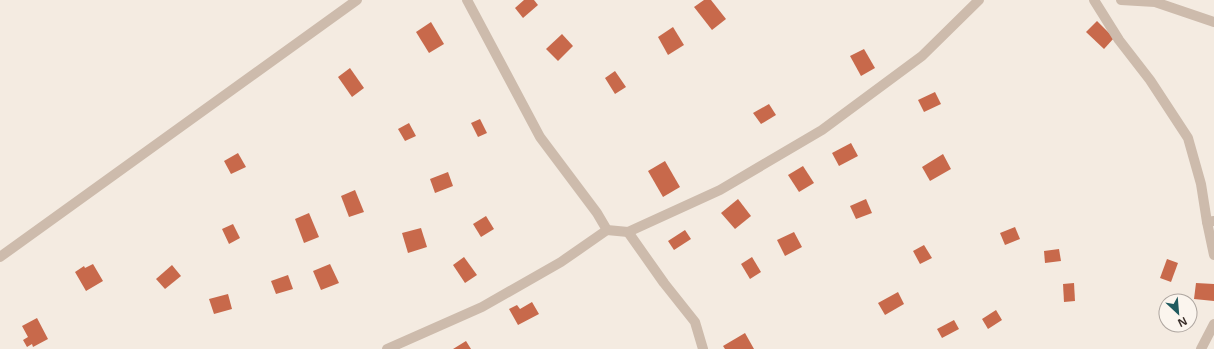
<svg xmlns="http://www.w3.org/2000/svg" width="1214" height="349" viewBox="0 0 1214 349" font-family="'Open Sans',sans-serif">
  <style>
    .building { fill: #c8694b }
    .lines { fill: none; stroke-linecap: round; stroke-linejoin: round }
    .minor { stroke: #cdbbac; stroke-width: 10 }
  </style>
  <rect width="100%" height="100%" fill="#f4ebe1"/>
  <g class="building">
    <polygon points="524,0 534,0 538,5 523,18 515,8"/>
    <polygon points="704,0 711,0 726,19 712,30 694,7"/>
    <polygon points="1097,21 1114,38 1104,49 1086,32"/>
    <polygon points="431,22 444,44 429,53 416,32"/>
    <polygon points="673,27 684,45 668,55 658,37"/>
    <polygon points="562,34 573,46 558,61 546,49"/>
    <polygon points="864,49 875,68 861,76 850,56"/>
    <polygon points="350,68 364,88 352,97 338,77"/>
    <polygon points="615,71 626,87 615,94 605,78"/>
    <polygon points="935,92 941,104 924,112 918,100"/>
    <polygon points="769,104 776,115 761,124 753,113"/>
    <polygon points="480,119 487,133 478,137 471,123"/>
    <polygon points="409,123 416,136 405,141 398,129"/>
    <polygon points="851,143 858,156 839,166 832,153"/>
    <polygon points="238,153 246,167 231,174 224,161"/>
    <polygon points="943,154 951,169 930,181 922,167"/>
    <polygon points="665,161 680,187 663,197 648,171"/>
    <polygon points="803,166 814,183 799,192 788,175"/>
    <polygon points="448,172 453,186 435,193 430,179"/>
    <polygon points="355,190 364,212 349,217 341,196"/>
    <polygon points="738,199 751,216 735,229 721,213"/>
    <polygon points="866,199 872,213 856,219 850,206"/>
    <polygon points="309,213 319,237 304,243 295,219"/>
    <polygon points="486,216 494,229 481,237 473,224"/>
    <polygon points="233,224 240,238 229,244 222,229"/>
    <polygon points="1015,227 1020,239 1005,245 1000,233"/>
    <polygon points="421,228 427,247 408,253 402,233"/>
    <polygon points="685,230 691,239 674,250 668,241"/>
    <polygon points="794,232 802,247 785,256 777,240"/>
    <polygon points="924,245 932,258 920,264 913,251"/>
    <polygon points="1059,249 1061,261 1045,263 1044,251"/>
    <polygon points="464,257 477,275 465,283 453,265"/>
    <polygon points="752,257 761,272 750,279 741,264"/>
    <polygon points="1167,259 1178,263 1171,282 1160,278"/>
    <polygon points="93,264 103,281 86,291 75,272 84,266 85,268"/>
    <polygon points="330,264 339,283 321,290 313,271"/>
    <polygon points="172,265 181,276 165,289 156,279"/>
    <polygon points="288,275 293,289 276,294 271,281"/>
    <polygon points="1074,283 1075,301 1064,302 1063,284"/>
    <polygon points="1196,283 1214,284 1214,301 1194,299"/>
    <polygon points="898,292 904,304 885,315 878,303"/>
    <polygon points="228,294 232,309 214,314 209,299"/>
    <polygon points="532,302 539,314 518,325 509,309 517,305 520,309"/>
    <polygon points="996,310 1002,320 988,329 982,319"/>
    <polygon points="37,318 48,339 33,347 32,344 27,347 23,340 28,337 22,326"/>
    <polygon points="954,320 959,329 942,338 937,329"/>
    <polygon points="745,333 754,349 725,349 723,346"/>
    <polygon points="466,341 471,349 453,349"/>
  </g>
  <g class="lines">
    <g class="minor">
      <polyline points="467,0 540,137 597,213 607,230 628,232"/>
      <polyline points="1094,0 1119,40 1150,80 1188,138 1201,184 1207,222"/>
      <polyline points="1121,0 1155,2 1214,22"/>
      <polyline points="1214,221 1207,222 1214,255"/>
      <polyline points="0,257 357,0"/>
      <polyline points="387,349 482,307 561,262 607,230"/>
      <polyline points="703,349 695,322 664,283 628,232 720,190 822,130 922,56 979,0"/>
      <polyline points="1201,349 1214,324"/>
    </g>
  </g>
  <g transform="translate(1178 313) rotate(154)"><circle r="19" fill="#fbf5ee" stroke="#aea6a0"/>
  <path d="M0-3L7 15L0 10L-7 15Z" fill="#1f5a5e"/>
  <text y="-6" font-size="11" font-weight="bold" text-anchor="middle" fill="#3b302b">N</text>
  </g>
</svg>
